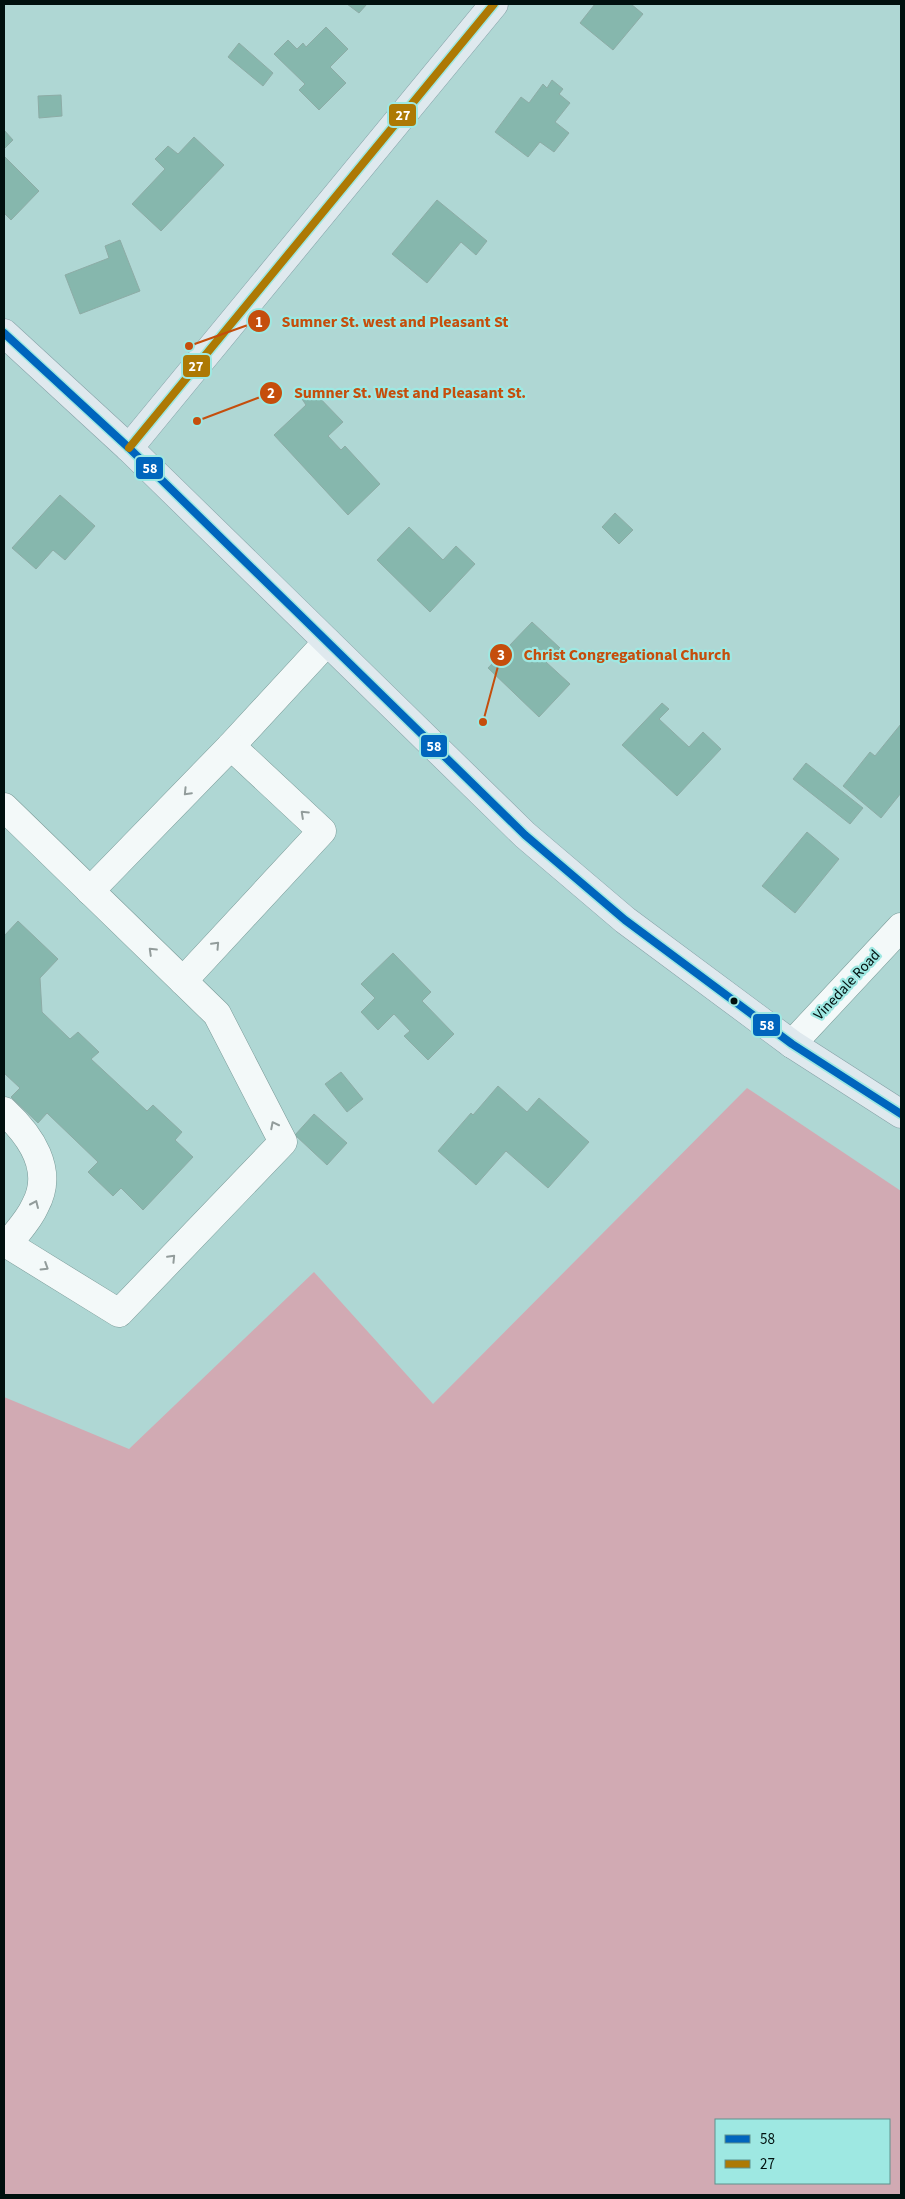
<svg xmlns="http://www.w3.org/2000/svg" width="905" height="2199" viewBox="0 0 905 2199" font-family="'Source Sans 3',sans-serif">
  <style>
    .green { fill: #d1aab3; fill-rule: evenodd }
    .building { fill: #86b7ad; stroke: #8daca6 }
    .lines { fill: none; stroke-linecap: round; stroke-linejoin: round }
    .minor-casing { stroke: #7a9a98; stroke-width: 29 }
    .major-casing { stroke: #87a2a8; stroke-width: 29 }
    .minor { stroke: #f3f9f9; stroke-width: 28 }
    .major { stroke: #dfe9ee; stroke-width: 28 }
    .bus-1-casing { stroke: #9ee8e2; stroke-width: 11 }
    .bus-2-casing { stroke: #9ee8e2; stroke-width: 11 }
    .bus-1 { stroke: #0065bd; stroke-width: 8 }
    .bus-2 { stroke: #ad7904; stroke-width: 8 }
    .oneway { stroke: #929c9b }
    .bus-dot { fill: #00100e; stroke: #9ee8e2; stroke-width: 2 }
    .labels { text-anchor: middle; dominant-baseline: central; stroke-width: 4.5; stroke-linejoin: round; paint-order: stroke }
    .street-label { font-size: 15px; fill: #00100e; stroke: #9ee8e2 }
    .leader { fill: none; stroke: #c54e0c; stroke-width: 2 }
    .callout-dot { fill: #c54e0c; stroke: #9ee8e2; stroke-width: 2 }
    .mark-label { font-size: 15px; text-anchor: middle; font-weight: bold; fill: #fff }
    .callout-label { font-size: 16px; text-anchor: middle; font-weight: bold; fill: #c54e0c; stroke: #9ee8e2; stroke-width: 4.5; stroke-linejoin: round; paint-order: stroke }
    .line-badge { stroke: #9ee8e2; stroke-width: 2 }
    .badge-label { font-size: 14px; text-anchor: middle; font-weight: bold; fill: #fff }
  </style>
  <rect width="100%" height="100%" fill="#afd7d4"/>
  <path class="green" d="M747,1088L901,1191V2195H4V1397L129,1449L314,1272L433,1404ZM716,2120H889V2183H716Z"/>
  <g class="building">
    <polygon points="347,4 367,4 359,13"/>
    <polygon points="595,4 631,4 643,14 613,50 580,23"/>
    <polygon points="326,27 348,49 330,67 346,83 319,110 299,90 305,84 274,54 288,40 297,49 303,43 306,47"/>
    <polygon points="239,43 273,73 263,86 228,57"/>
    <polygon points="552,80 563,89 559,94 570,103 555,122 569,133 554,152 540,142 528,157 495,132 521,97 529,103 543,84 547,88"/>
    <polygon points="61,95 62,116 39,118 38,96"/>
    <polygon points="4,130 13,140 4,149"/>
    <polygon points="194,137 224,165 161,231 132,204 165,169 155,159 168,146 178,154"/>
    <polygon points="4,156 39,191 11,220 4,213"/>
    <polygon points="437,200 487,241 476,255 461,242 427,283 392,254"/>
    <polygon points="120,240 140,291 80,314 65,275 109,258 105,246"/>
    <polygon points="312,390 343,422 328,436 341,450 345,446 380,484 348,515 274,435 306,405 302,399"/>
    <polygon points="60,495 95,526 65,560 53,550 36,569 12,548"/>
    <polygon points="615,513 633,530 619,544 602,527"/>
    <polygon points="409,527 443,560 456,546 475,564 430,612 377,560"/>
    <polygon points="532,622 560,648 546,662 570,684 539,717 488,668"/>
    <polygon points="662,703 669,709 659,719 689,747 703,732 721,749 677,796 622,745"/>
    <polygon points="901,724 901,793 881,818 843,786 870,752 875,756"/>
    <polygon points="806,763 863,808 850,824 793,779"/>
    <polygon points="807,832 839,859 795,913 762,886"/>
    <polygon points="18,921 58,959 40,978 42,1012 70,1039 78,1032 99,1052 91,1059 147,1111 153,1105 182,1132 175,1140 193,1157 143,1210 121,1188 113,1196 88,1172 98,1162 47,1113 38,1123 11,1097 20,1088 4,1073 4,936"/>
    <polygon points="393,953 431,992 422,1001 454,1034 428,1060 404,1036 410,1031 394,1014 378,1030 361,1012 375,998 361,984"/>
    <polygon points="341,1072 363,1099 347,1112 325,1084"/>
    <polygon points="498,1086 527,1112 539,1098 589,1142 548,1188 506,1151 476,1185 438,1151 471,1113 473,1115"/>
    <polygon points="314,1114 347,1143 327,1165 295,1135"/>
  </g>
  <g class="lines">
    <g class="minor-casing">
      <g id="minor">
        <polyline points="231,746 327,642"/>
        <polyline points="4,807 217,1014 283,1142 119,1313 4,1242"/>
        <polyline points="90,891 231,746 322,831 183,981"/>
        <polyline points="792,1044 901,927"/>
        <path d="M4,1111C30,1135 55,1170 35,1206C29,1220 17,1232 8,1244"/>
      </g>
    </g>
    <g class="major-casing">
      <g id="major">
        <polyline points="4,333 129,448 525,835 625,920 792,1044 901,1114"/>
        <polyline points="129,448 494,4"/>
      </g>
    </g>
    <use href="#minor" class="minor"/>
    <use href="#major" class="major"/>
    <g class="bus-1-casing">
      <polyline id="bus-1" points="4,333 129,448 525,835 625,920 792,1044 901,1114"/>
    </g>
    <g class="bus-2-casing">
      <polyline id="bus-2" points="129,448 494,4"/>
    </g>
    <use href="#bus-1" class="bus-1"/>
    <use href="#bus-2" class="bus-2"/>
  </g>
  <defs><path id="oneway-chevron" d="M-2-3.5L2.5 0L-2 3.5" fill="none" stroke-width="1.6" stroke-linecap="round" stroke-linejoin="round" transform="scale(1.25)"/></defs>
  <g class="oneway">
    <use href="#oneway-chevron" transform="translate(187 792) rotate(134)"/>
    <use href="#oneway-chevron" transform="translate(304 814) rotate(-137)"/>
    <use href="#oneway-chevron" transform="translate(216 945) rotate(-47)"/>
    <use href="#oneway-chevron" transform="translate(152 951) rotate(-136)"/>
    <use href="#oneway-chevron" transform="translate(274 1125) rotate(-117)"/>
    <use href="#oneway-chevron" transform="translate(35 1204) rotate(-66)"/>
    <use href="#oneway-chevron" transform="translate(172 1258) rotate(-46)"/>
    <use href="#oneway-chevron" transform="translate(45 1267) rotate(32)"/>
  </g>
  <circle class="bus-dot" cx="734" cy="1001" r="4.5"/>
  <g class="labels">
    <g class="street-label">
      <text transform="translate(847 985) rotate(-47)">Vinedale Road</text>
    </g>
  </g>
  <path class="leader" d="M189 346L259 321M197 421L271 393M483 722L501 655"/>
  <g class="callout-dot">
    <circle cx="189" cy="346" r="5"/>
    <circle cx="197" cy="421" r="5"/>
    <circle cx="483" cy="722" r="5"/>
    <circle cx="259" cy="321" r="12"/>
    <circle cx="271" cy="393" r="12"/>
    <circle cx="501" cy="655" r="12"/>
  </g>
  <g class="mark-label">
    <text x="259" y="327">1</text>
    <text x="271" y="398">2</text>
    <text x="501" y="660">3</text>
  </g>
  <g class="callout-label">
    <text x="395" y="327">Sumner St. west and Pleasant St</text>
    <text x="410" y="398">Sumner St. West and Pleasant St.</text>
    <text x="627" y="660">Christ Congregational Church</text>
  </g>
  <g class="line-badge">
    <rect x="388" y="103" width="29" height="24" rx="5" fill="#ad7904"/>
    <rect x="182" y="354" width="29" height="24" rx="5" fill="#ad7904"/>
    <rect x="135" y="456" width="29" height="24" rx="5" fill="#0065bd"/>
    <rect x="420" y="734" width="28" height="24" rx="5" fill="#0065bd"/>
    <rect x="752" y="1013" width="29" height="24" rx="5" fill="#0065bd"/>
  </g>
  <g class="badge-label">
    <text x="403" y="120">27</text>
    <text x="196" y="371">27</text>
    <text x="150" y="473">58</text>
    <text x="434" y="751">58</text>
    <text x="767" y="1030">58</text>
  </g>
  <rect width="905" height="2199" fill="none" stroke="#00100e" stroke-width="10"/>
  <rect x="715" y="2119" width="175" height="65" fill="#9ee8e2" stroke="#5f928d"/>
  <rect x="725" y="2135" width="25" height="8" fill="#0065bd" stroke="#5f928d"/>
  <text x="760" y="2144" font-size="15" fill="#00100e">58</text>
  <rect x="725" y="2160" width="25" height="8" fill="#ad7904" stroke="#5f928d"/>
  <text x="760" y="2169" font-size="15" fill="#00100e">27</text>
</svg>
